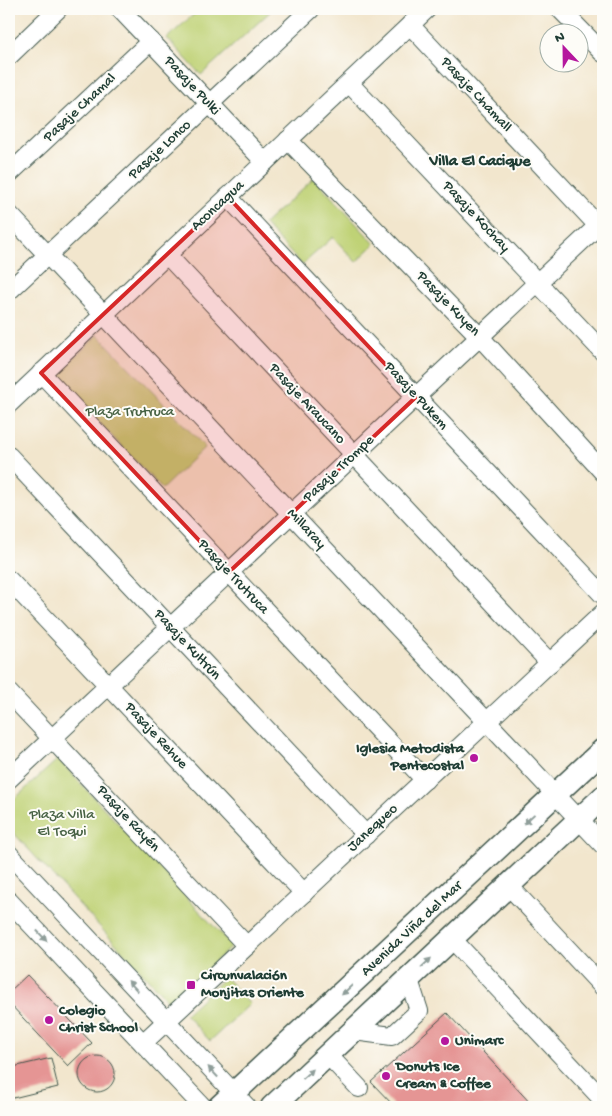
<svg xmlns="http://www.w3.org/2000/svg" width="612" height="1116" viewBox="0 0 612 1116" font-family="'Gochi Hand',sans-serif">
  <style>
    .green { fill: #bfd276; stroke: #6f8855 }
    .building { fill: #e59594 }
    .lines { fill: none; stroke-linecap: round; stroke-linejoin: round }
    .minor-casing { stroke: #3f564b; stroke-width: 20 }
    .major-casing { stroke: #3f564b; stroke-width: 25 }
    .minor { stroke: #fff; stroke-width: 18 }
    .major { stroke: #fff; stroke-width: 22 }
    .oneway { fill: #8f9e9a }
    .marked { fill: #d62828; fill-opacity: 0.2; stroke: #d62828; stroke-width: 4; stroke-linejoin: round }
    .poi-dot { fill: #b5179e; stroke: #fdfcf7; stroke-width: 2 }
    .labels { text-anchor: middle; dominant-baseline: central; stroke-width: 4; stroke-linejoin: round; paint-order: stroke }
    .street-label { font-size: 15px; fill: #1f3d34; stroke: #fdfcf7 }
    .park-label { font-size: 15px; fill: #476244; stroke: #fdfcf7 }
    .poi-label { font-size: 15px; font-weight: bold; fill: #1f3d34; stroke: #fdfcf7; text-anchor: start }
    .neighbourhood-label { font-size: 16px; font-weight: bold; fill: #1f3d34; stroke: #fdfcf7 }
  </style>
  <rect width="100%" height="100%" fill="#fdfcf7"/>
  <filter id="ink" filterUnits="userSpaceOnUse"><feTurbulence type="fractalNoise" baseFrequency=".02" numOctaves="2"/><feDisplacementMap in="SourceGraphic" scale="10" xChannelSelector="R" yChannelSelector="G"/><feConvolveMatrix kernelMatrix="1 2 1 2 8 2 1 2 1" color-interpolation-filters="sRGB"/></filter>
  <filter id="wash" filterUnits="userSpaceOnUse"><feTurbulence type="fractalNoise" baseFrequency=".0096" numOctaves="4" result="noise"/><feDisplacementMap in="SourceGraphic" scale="20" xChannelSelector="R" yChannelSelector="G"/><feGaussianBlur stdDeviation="1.12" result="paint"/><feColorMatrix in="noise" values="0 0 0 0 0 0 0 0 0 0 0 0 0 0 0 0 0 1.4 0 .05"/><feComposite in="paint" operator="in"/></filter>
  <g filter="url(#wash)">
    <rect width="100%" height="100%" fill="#f2e6cd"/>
    <g class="green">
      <polygon points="200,9 273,9 201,75 167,38"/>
      <polygon points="314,178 375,244 356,262 333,237 302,265 264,224"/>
      <polygon points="98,335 205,447 162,489 55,376"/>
      <polygon points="58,759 232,946 170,1003 9,828 9,804"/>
      <polygon points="225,977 250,1004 210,1041 185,1014"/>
    </g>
    <g id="blocks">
      <g class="building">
        <polygon points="27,975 92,1043 68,1066 9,1003 9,992"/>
        <polygon points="447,1013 534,1107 395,1107 371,1082"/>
        <circle cx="97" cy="1074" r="18"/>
        <polygon points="51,1058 58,1087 9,1099 9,1068"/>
      </g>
    </g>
  </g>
  <g filter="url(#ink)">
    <use href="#blocks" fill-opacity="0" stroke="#3f564b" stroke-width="1"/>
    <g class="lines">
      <g class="minor-casing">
        <g id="minor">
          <polyline points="120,9 265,162"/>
          <polyline points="560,9 603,53"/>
          <polyline points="410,25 603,231"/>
          <polyline points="9,56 58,9"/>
          <polyline points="349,83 603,352"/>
          <polyline points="288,140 480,337 603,472"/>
          <polyline points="9,174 151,41"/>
          <polyline points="228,197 603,595"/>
          <polyline points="9,214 603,845"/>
          <polyline points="167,255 550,663"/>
          <polyline points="9,291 311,9"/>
          <polyline points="41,373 425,780"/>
          <polyline points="9,404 427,9"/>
          <polyline points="9,456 366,835"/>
          <polyline points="9,580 304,893"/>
          <polyline points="9,693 247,946"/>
          <polyline points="9,779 603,221"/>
          <polyline points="9,854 247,1107"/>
          <polyline points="509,886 603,987"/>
          <polyline points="9,901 203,1107"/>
          <polyline points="452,939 603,1100"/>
          <polyline points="354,1031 392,1036 419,1011 409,980"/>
          <polyline points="143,1043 603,613"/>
          <polyline points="328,1055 359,1088"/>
        </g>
      </g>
      <g class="major-casing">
        <g id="major">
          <polyline points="219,1107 603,750"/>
          <polyline points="272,1107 603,797"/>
        </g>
      </g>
      <use href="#minor" class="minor"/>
      <use href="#major" class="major"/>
    </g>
    <defs><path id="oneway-solid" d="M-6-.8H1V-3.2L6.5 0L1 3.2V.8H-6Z" transform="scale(1.25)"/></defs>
    <g class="oneway">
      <use href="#oneway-solid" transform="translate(529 819) rotate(137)"/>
      <use href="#oneway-solid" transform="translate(42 936) rotate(47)"/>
      <use href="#oneway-solid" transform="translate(426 963) rotate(-43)"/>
      <use href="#oneway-solid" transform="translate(133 986) rotate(-133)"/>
      <use href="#oneway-solid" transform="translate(347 990) rotate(137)"/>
      <use href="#oneway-solid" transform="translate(213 1072) rotate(-133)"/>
      <use href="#oneway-solid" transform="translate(308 1074) rotate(-43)"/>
    </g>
  </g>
  <path class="marked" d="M228,197L416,397L229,572L41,373Z"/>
  <g class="poi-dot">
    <circle cx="474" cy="758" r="5"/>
    <rect x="186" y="980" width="10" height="10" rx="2.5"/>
    <circle cx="49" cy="1020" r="5"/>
    <circle cx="445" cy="1041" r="5"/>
    <circle cx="386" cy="1076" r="5"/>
  </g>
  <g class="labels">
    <g class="street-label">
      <text transform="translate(192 86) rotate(47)">Pasaje Pulki</text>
      <text transform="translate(476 95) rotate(47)">Pasaje Chamall</text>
      <text transform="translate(80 108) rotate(-43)">Pasaje Chamal</text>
      <text transform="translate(160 150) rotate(-43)">Pasaje Lonco</text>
      <text transform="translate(218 206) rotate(-43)">Aconcagua</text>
      <text transform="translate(476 217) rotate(47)">Pasaje Kochay</text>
      <text transform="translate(448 304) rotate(46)">Pasaje Kuyen</text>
      <text transform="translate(416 396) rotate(47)">Pasaje Pukem</text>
      <text transform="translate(307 404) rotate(47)">Pasaje Araucano</text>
      <text transform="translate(339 469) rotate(-43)">Pasaje Trompe</text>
      <text transform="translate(306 529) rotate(47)">Millaray</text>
      <text transform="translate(233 577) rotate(47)">Pasaje Trutruca</text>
      <text transform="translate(187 645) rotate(47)">Pasaje Kultrún</text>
      <text transform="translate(156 736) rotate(47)">Pasaje Rehue</text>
      <text transform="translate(128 819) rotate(47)">Pasaje Rayén</text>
      <text transform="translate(373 828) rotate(-43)">Janequeo</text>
      <text transform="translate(412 929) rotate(-43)">Avenida Viña del Mar</text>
    </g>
    <g class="park-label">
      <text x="130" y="412">Plaza Trutruca</text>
      <text x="62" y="815">Plaza Villa<tspan x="62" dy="17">El Toqui</tspan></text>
    </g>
    <g class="poi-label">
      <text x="464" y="749" text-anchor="end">Iglesia Metodista<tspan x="464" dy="17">Pentecostal</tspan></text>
      <text x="201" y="976">Circunvalación<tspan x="201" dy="17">Monjitas Oriente</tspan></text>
      <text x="59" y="1011">Colegio<tspan x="59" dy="17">Christ School</tspan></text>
      <text x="455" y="1041">Unimarc</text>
      <text x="396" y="1067">Donuts Ice<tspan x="396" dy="17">Cream &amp; Coffee</tspan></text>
    </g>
    <g class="neighbourhood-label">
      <text x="480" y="162">Villa El Cacique</text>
    </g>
  </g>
  <rect width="612" height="1116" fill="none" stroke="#fdfcf7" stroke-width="30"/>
  <g transform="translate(564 48) rotate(338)"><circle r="24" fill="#fdfcf7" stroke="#a4b0a9"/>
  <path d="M0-4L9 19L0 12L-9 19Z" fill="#b5179e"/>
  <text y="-8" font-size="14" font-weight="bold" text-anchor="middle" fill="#1f3d34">N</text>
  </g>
</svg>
